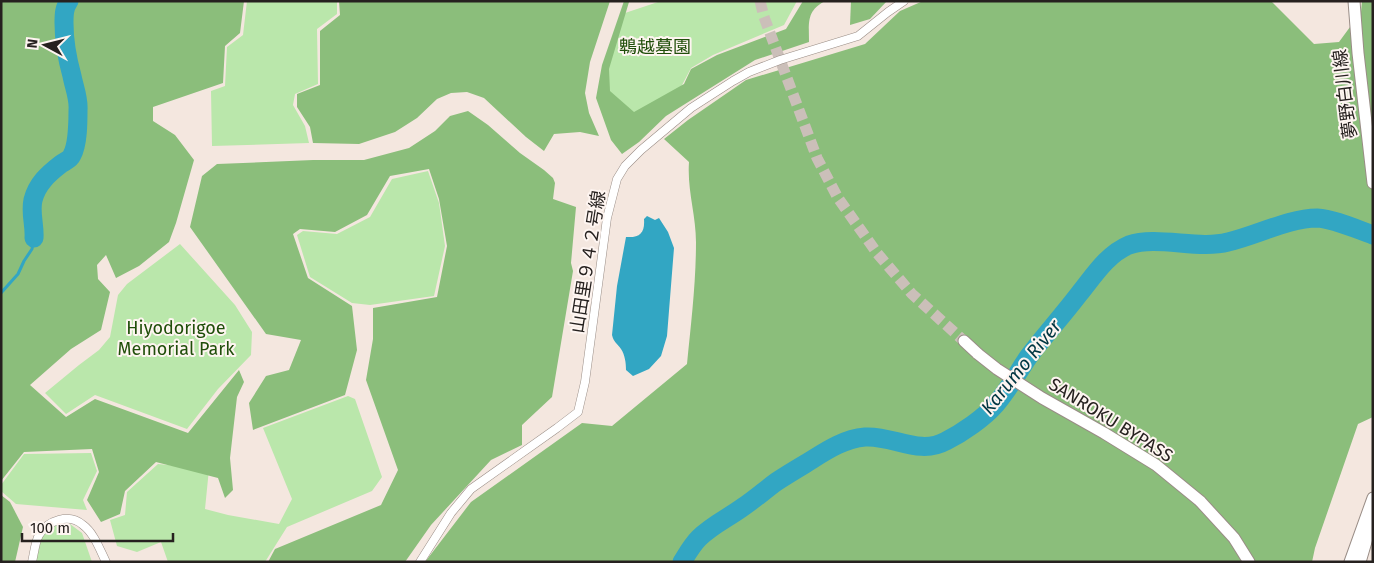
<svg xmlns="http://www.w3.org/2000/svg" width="1374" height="563" viewBox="0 0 1374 563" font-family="'Fira Sans','Noto Sans JP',sans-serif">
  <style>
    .green { fill: #bae7ab }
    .forest { fill: #8bbe7b }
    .water { fill: #32a6c3 }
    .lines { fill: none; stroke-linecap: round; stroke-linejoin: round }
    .stream { stroke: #32a6c3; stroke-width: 3 }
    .river { stroke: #32a6c3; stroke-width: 19 }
    .secondary-tunnel { stroke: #cbbfb9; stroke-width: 11; stroke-dasharray: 11 5.5; stroke-linecap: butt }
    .street-casing { stroke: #998d86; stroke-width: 9 }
    .secondary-casing { stroke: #998d86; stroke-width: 13 }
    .street { stroke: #fff; stroke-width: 8 }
    .secondary { stroke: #fff; stroke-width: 11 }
    .secondary-bridge-casing { stroke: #998d86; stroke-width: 13; stroke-linecap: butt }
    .secondary-bridge { stroke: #fff; stroke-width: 11 }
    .labels { text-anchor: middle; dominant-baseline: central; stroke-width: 4; stroke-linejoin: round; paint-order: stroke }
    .park-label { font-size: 18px; fill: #204f0a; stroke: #fef5f1 }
    .street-label { font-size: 18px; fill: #26211f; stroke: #fef5f1 }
    .water-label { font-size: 19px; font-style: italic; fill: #003642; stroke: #fef5f1 }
  </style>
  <rect width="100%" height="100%" fill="#f4e7df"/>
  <g class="green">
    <polygon points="247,1 337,1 337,14 317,29 318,84 295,94 293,105 305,126 309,143 212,146 211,91 225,86 227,47 243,35"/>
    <polygon points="661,1 797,1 784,25 713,55 691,68 681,87 634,114 607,93 606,72 622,14"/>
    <polygon points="428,171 439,203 445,246 434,296 370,305 352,303 310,277 297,235 303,231 337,234 370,217 392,179"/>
    <polygon points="180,244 235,305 252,332 251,355 218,389 187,429 95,395 66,414 45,393 79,365 99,350 110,337 118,295 127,284"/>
    <polygon points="348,396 355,399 382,477 372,491 287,527 265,562 168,562 161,542 137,552 117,546 110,520 125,515 127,492 158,464 209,469 205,509 228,515 279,524 292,499 263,428"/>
    <polygon points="91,453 97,471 83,500 87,510 16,504 1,491 1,485 24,454"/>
    <path d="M56,524H70L82,533L92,562H32C36,542 39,535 56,524Z"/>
  </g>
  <g class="forest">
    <polygon points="1,1 244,1 240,33 225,46 223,83 153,107 153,121 175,135 194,160 176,223 169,242 139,266 116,278 106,255 97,265 98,279 110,292 101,330 71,349 30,385 66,417 95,399 188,433 239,370 244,382 237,397 230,458 233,490 225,498 218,478 156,462 125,491 120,514 101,522 87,500 99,472 92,449 24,452 1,481"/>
    <polygon points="339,1 610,1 590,62 585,93 589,113 599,136 580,132 554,134 544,151 526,137 484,98 467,92 451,93 437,99 417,118 395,132 359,144 313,143 310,127 297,107 297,94 320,85 320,31 340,15"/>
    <path d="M624,1L629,2L609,69L610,91L634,112L684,84L691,69L717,55L786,29L803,1H825C806,11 809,23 809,42L755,60L666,116L639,142L622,154L611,140L596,98L602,65Z"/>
    <polygon points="851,1 887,1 870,19 850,25"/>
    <path d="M923,1H1271L1314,44L1339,42L1361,12L1362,1H1373V417L1358,424L1315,548L1312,562H425L471,502L582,423L612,426L687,364C691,324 696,283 696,242C696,215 687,190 689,162L664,139L688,120L746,80L865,44L900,11Z"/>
    <polygon points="468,111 488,125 520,153 544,170 553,178 555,183 553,199 576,207 571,263 573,271 552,397 522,425 522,445 491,460 431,525 405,562 268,562 275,549 381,505 398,470 366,380 373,339 373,308 437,297 447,246 439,199 429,169 390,176 367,215 335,232 300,229 293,234 308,278 352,306 357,350 345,395 253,430 249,403 266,376 289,370 301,340 266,334 190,227 202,176 217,164 313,160 364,160 409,148 435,131 450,116"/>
    <polygon points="1,495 10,502 23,527 15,562 1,562"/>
  </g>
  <path class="water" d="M647,216L655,220L659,218L668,232L674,248L667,336L661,356L649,369L633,376L626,370C626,363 625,355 621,349C617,343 614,343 612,335L617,286L626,237C640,238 645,233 644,219Z"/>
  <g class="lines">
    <polyline class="stream" points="1,293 18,274 24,261 32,249 34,238"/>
    <g class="river">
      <path d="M34,238C35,225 30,213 33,200C37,184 48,174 61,164C65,161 70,160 72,155C78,144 78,122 78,110C79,98 74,87 72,76C67,58 64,41 64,23C64,15 64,8 69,1"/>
      <path d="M682,562C687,554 692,545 699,538C712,525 728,518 743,507C755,499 765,490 776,482C785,476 795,470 805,464C823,453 842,439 865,437C893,435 919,456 946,441C962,433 984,418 996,404C1009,389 1018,372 1029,356C1045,335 1063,315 1079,294C1093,277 1107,254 1129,245C1157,235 1198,250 1228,242C1255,236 1289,218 1317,218C1334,219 1356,229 1373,235"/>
    </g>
    <polyline class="secondary-tunnel" points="760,1 764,17 817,158 838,198 877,253 912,294 964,341"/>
    <g class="street-casing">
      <g id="street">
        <path d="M32,562C34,554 35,542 39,535C48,520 69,513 83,525C94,533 100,550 106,562"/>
        <polyline points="420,562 451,513 471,489 557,428 578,412 585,382 607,218 617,179 625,166 641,150 691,108 733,81 749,72 780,60 858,36 888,12 904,1"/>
      </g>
    </g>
    <g class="secondary-casing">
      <g id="secondary">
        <polyline points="1354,1 1358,53 1373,183"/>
        <polyline points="964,341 978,354"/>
        <polyline points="1200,501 1234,538 1249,562"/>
        <polyline points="1350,562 1373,498"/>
        <polyline points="1360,562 1373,518"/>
      </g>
    </g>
    <use href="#street" class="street"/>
    <use href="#secondary" class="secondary"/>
    <g class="secondary-bridge-casing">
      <polyline id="secondary-bridge" points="978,354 997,369 1042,398 1104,433 1156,465 1200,501"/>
    </g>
    <use href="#secondary-bridge" class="secondary-bridge"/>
  </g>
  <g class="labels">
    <g class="park-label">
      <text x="655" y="47">鵯越墓園</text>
      <text x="176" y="328">Hiyodorigoe<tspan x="176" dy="21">Memorial Park</tspan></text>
    </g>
    <g class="street-label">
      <text transform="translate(1345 94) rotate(-97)">夢野白川線</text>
      <text transform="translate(588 262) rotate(-81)">山田里９４２号線</text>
      <text transform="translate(1111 420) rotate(32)">SANROKU BYPASS</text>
    </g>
    <g class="water-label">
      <text transform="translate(1021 367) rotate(-51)">Karumo River</text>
    </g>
  </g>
  <rect width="1374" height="563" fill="none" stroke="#26211f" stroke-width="5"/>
  <g transform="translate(45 45) rotate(277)" stroke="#fef5f1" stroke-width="4" paint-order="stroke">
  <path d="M0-4L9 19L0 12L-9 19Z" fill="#26211f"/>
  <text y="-8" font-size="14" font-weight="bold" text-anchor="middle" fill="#26211f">N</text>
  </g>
  <path d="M22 533v8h151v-8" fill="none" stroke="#26211f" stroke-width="2.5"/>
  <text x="30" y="533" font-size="15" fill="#26211f" stroke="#fef5f1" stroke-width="4" paint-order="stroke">100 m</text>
</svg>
